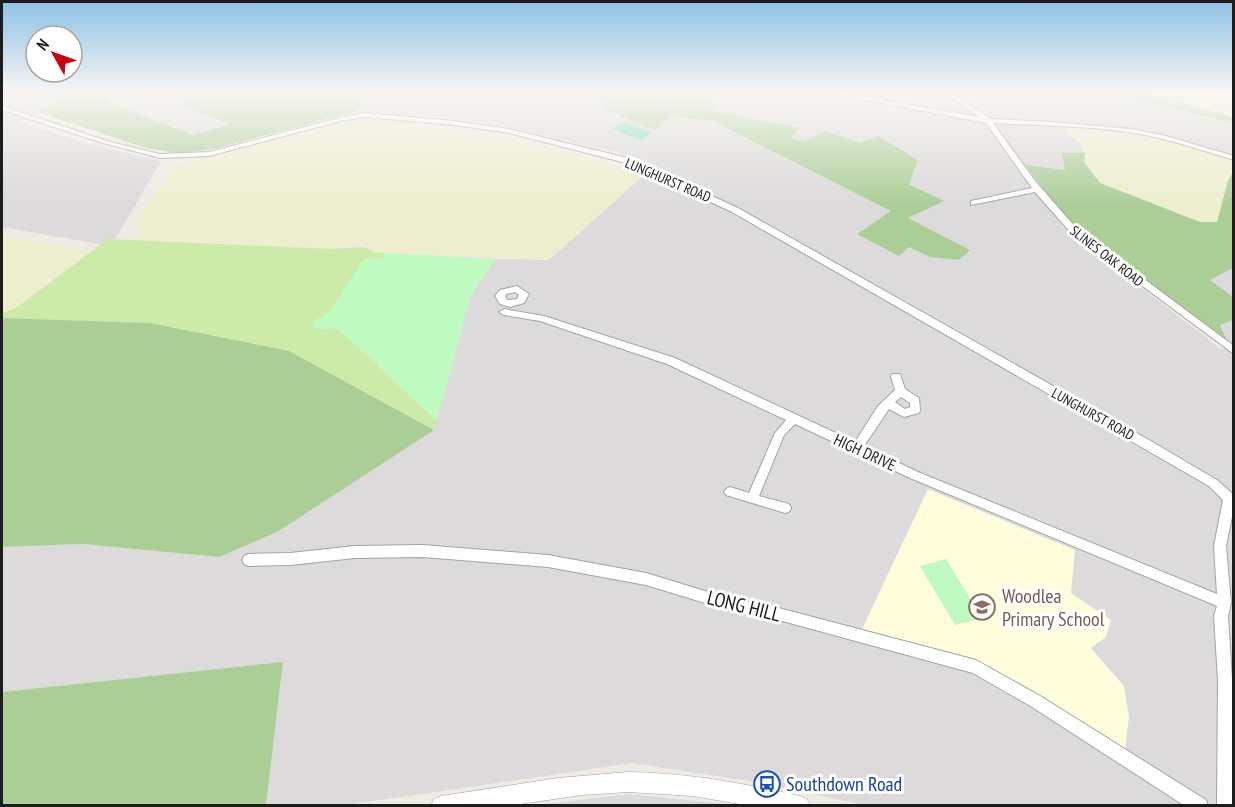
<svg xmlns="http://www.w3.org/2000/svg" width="1235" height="807" viewBox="0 0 1235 807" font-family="'PT Sans Narrow',sans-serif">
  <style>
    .residential { fill: #dcdada }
    .education { fill: #fffddc }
    .farmland { fill: #edeece }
    .grass { fill: #cceaa8 }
    .forest { fill: #abce97 }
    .park { fill: #bffac0 }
    .pitch { fill: #80dfb4 }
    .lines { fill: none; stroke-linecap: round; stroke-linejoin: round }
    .minor-casing { stroke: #a4a4a4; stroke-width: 2 }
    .tertiary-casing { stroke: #a4a4a4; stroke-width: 1 }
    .minor { fill: #fff; fill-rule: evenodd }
    .tertiary { fill: #fff; fill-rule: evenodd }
    .labels { text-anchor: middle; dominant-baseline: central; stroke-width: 6; stroke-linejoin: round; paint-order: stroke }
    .far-street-label { font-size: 14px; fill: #1d1d1d; stroke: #fff }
    .street-label { font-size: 16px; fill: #1d1d1d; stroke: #fff }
    .near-education-label { font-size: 20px; fill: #785e54; stroke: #fff; text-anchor: start }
    .near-street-label { font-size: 20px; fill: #1d1d1d; stroke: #fff }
    .near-transit-label { font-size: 20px; fill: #164399; stroke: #fff; text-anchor: start }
  </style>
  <rect width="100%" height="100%" fill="#efeae3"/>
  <g class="residential">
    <polygon points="2,92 77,92 19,122 90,144 161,161 111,246 2,227"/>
    <polygon points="110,92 184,92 185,107 237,123 194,135 108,102"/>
    <polygon points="366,92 579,92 606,101 601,106 713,121 892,211 858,235 909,247 930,257 969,250 908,218 943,201 909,183 918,160 878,136 859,143 825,131 805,142 791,138 799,128 714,111 719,103 660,92 1104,92 1233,123 1233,157 1161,135 1107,126 1063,123 1067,134 1077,139 1085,153 1063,153 1065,170 1014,165 1065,229 1221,349 1229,345 1220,325 1233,319 1233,805 865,805 750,781 632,763 346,805 266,805 283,663 2,692 2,547 83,544 219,557 434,430 471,295 496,259 549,260 644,175 658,166 617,152 489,123 425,115 358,111"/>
    <polygon points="1233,268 1233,297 1209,280"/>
    <polygon points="630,794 733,805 538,805"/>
  </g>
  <polygon class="education" points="928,489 1075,550 1071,593 1111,620 1106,637 1091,648 1124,686 1129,717 1125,750 979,661 862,629"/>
  <g class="farmland">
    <polygon points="1140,92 1233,92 1233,117 1200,109"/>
    <polygon points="340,122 412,124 499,137 601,161 644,175 549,260 373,252 365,247 366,242 331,249 137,240 142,214 176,164 237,150"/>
    <polygon points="1065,127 1110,131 1173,141 1233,160 1233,171 1228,181 1217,223 1200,222 1100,183 1084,162 1085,153 1077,139 1067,134"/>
    <polygon points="2,236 90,251 15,309 2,313"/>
  </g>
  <polygon class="grass" points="108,239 331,249 365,247 373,252 385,253 383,258 363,260 330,312 313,322 317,329 337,328 437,421 434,430 289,351 150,323 2,318 2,313 15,309"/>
  <g class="forest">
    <polygon points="77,92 110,92 108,102 193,135 231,124 184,107 184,92 366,92 358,111 213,149 178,153 146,148 38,112"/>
    <polygon points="579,92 660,92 719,103 714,111 800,128 791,138 804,142 825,131 859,143 878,136 918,160 909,184 944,201 908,218 970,250 959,260 930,257 909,247 899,256 857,234 891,211 713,121 671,116 655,130 600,107 605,101"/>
    <polygon points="1104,92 1140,92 1233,117 1233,123"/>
    <polygon points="1062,153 1085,153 1084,162 1100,183 1200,222 1217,222 1228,181 1233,171 1233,268 1210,280 1233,297 1233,320 1220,325 1229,345 1113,254 1069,223 1025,165 1065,170"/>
    <polygon points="2,318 150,323 289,351 434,430 277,532 219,557 83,544 2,547"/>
    <polygon points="283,662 266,805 2,805 2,692"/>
  </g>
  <g class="park">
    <polygon points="385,253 496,259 471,295 437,421 337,328 317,329 313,326 313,322 330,312 363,260 383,258"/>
    <polygon points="946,559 982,618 955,625 920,566"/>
  </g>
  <polygon class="pitch" points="623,122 652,133 641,140 612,129"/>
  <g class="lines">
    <g class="minor-casing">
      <g id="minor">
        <path d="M824,92H837L979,117L945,92H952L990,119L1052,122L1131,129L1166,136L1234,156V160C1210,153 1187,145 1163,139C1110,126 1048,126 993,123L1036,182L1077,229L1234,346V354L1071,233L1035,192L971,205V201L1032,188L986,123Z"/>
        <path d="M2,106L107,141L160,154L209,152L339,118L364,113L455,121L509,129L632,159L738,208L1149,440L1217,480L1234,495V507L1226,546L1231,603L1228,616L1232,680L1233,806H1217L1218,680L1214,616L1217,606L910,478L795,424L784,435L759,496L789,504L791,508L789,512L785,513L726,495L724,492L726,489L730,487L749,493L775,433L786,420L667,364L540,321L504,315L499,312L504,309L544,316L675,358L855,442L878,406L895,390L891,377L892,374H900L905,389L919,398L920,410L919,413L904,417L889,409L864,446L918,472L1217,594L1214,546L1223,500L1209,486L732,212L626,163L509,133L455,125L364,117L341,121L209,156L160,158L103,143L2,110ZM901,397L910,403V407L905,409L895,402Z"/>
        <path d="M517,286L529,294L524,303L510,307L500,304L495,296L500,290ZM515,292L519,295L517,299L507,300L505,296L506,294Z"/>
        <polygon points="423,545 548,555 646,573 728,598 775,607 976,660 1042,697 1206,800 1208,806 1185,806 1032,707 973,673 775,619 728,610 646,585 548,567 423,557 355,558 290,565 248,566 244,564 242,560 244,556 248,554 290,553 355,546"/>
      </g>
    </g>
    <g class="tertiary-casing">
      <path id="tertiary" d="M628,772C687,773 743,783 800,796L807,799L810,806H751L693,796L628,792L582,795L507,806H431L434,799L441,796L558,778Z"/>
    </g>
    <use href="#minor" class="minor"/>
    <use href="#tertiary" class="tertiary"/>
  </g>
  <linearGradient id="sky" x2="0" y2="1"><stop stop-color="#8cc0e4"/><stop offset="0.45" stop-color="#f8f6f2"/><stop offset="1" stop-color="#f8f6f2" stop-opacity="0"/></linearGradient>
  <rect width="1235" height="205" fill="url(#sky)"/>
  <defs>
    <g id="school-ring" transform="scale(1.35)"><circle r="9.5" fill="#fff" stroke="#8d6e63" stroke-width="1.5"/><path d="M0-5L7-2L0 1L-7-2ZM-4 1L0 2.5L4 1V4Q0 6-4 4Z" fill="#8d6e63"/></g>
    <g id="bus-ring" transform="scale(1.35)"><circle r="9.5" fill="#fff" stroke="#1a4fb4" stroke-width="1.5"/><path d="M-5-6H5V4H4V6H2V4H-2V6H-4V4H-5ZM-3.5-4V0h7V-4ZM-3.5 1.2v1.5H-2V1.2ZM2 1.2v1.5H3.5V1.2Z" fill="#1a4fb4"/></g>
  </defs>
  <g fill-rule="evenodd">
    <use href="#school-ring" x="982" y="607"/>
    <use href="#bus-ring" x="767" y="784"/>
  </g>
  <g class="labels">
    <g class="far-street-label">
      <text transform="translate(668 180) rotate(23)">LUNGHURST ROAD</text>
      <text transform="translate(1107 256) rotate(38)">SLINES OAK ROAD</text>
      <text transform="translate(1093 414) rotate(29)">LUNGHURST ROAD</text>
    </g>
    <g class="street-label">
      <text transform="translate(865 452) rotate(25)">HIGH DRIVE</text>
    </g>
    <g class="near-education-label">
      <text x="1002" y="596">Woodlea<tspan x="1002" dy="23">Primary School</tspan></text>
    </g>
    <g class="near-street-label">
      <text transform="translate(744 606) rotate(14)">LONG HILL</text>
    </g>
    <g class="near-transit-label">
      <text x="786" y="784">Southdown Road</text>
    </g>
  </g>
  <rect width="1235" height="807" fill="none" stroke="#1d1d1d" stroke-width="6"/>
  <g transform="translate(54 54) rotate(310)"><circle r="28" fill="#ffffff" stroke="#a5a5a5" stroke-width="1.5"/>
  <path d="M0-4.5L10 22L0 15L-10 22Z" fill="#cb000c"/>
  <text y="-9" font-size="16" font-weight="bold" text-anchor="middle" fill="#1d1d1d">N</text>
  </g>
</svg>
